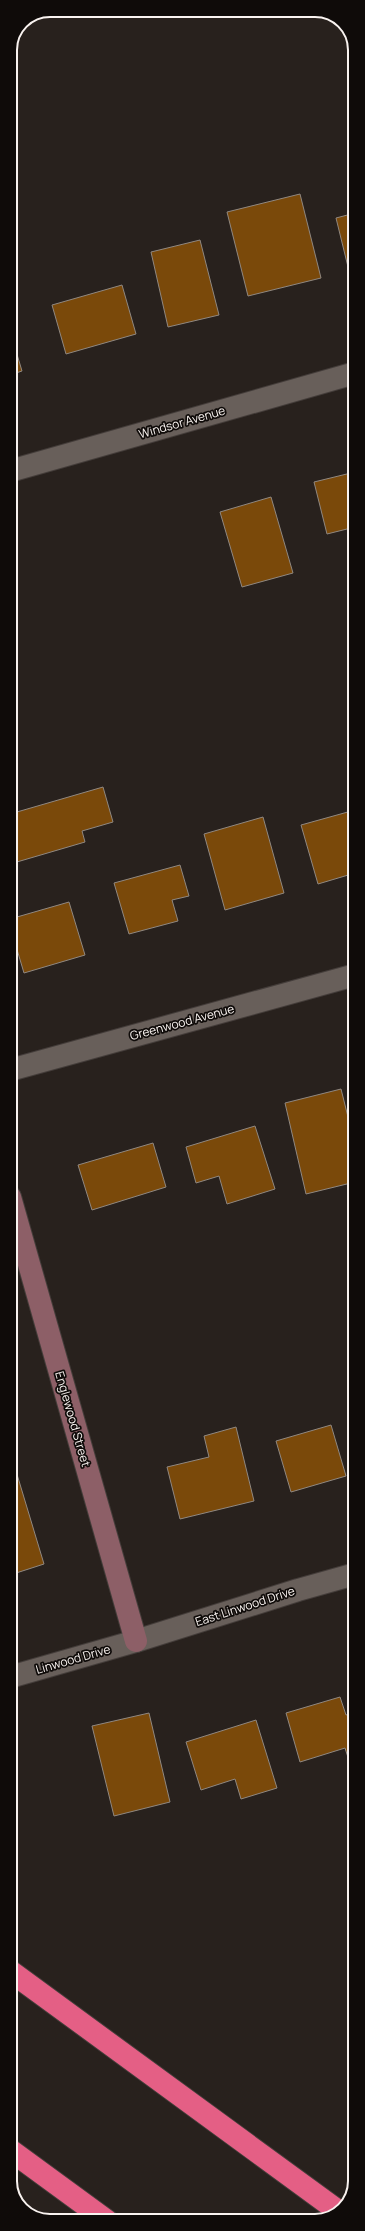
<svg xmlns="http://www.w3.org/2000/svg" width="365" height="2231" viewBox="0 0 365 2231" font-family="Manrope,sans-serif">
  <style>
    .building { fill: #7a490a; stroke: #908881 }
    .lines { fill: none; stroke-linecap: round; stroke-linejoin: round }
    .street-casing { stroke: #443d3a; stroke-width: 24 }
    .secondary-casing { stroke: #443d3a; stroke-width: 24 }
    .highway-casing { stroke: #443d3a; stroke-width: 24 }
    .street { stroke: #685f5a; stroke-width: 22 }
    .secondary { stroke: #8d5f67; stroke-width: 22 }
    .highway { stroke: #e45f85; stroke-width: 22 }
    .labels { text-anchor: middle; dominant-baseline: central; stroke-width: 3.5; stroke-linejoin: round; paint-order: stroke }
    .street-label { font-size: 12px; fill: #f9f3f0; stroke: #0f0b09 }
    .rim { fill: none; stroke: #f9f3f0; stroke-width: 2 }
  </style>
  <rect width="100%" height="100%" fill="#28211d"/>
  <g class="building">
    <polygon points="300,194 321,278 248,296 227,212"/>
    <polygon points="355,213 355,270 349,271 336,218"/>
    <polygon points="200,240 219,315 168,327 151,252"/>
    <polygon points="122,285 136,334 66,354 52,305"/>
    <polygon points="10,331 22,371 10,375"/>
    <polygon points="355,472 355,527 327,534 314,482"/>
    <polygon points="271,497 293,573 242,587 220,512"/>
    <polygon points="103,787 113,822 82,831 85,842 10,864 10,814"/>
    <polygon points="355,810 355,873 318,884 301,825"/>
    <polygon points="263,817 284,893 225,910 204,834"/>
    <polygon points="180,865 189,896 172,900 178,921 129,934 114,883"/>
    <polygon points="69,902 85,955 24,973 10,926 10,919"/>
    <polygon points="341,1089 355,1145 355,1182 306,1194 285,1103"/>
    <polygon points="255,1126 275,1189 227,1204 219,1176 196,1183 186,1147"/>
    <polygon points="153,1143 166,1187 92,1210 78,1165"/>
    <polygon points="331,1425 346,1476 291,1492 276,1441"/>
    <polygon points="236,1427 254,1501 180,1519 167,1467 209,1457 204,1436"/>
    <polygon points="16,1471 44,1564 10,1575 10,1473"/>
    <polygon points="340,1697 346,1715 355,1712 353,1773 345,1748 300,1762 286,1713"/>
    <polygon points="149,1713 170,1802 114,1816 92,1726"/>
    <polygon points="256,1720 277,1788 241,1799 235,1779 201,1790 186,1742"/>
  </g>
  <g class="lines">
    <g class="street-casing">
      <g id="street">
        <polyline points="10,471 355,373"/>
        <polyline points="10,1070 355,975"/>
        <polyline points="10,1677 136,1641 298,1590 355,1574"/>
      </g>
    </g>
    <g class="secondary-casing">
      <polyline id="secondary" points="10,1197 136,1641"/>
    </g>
    <g class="highway-casing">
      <g id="highway">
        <polyline points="10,1971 338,2211"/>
        <polyline points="10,2150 107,2221"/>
      </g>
    </g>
    <use href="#street" class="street"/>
    <use href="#secondary" class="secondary"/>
    <use href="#highway" class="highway"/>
  </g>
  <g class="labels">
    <g class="street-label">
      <text transform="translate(182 422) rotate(-16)">Windsor Avenue</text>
      <text transform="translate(182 1022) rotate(-15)">Greenwood Avenue</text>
      <text transform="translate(73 1419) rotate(74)">Englewood Street</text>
      <text transform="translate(245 1606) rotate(-18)">East Linwood Drive</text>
      <text transform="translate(73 1659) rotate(-16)">Linwood Drive</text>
    </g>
  </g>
  <path d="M0 0H365V2231H0ZM50 17H315A33 33 0 0 1 348 50V2181A33 33 0 0 1 315 2214H50A33 33 0 0 1 17 2181V50A33 33 0 0 1 50 17Z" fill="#0f0b09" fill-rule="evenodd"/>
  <path class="rim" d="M50 17H315A33 33 0 0 1 348 50V2181A33 33 0 0 1 315 2214H50A33 33 0 0 1 17 2181V50A33 33 0 0 1 50 17Z"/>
</svg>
